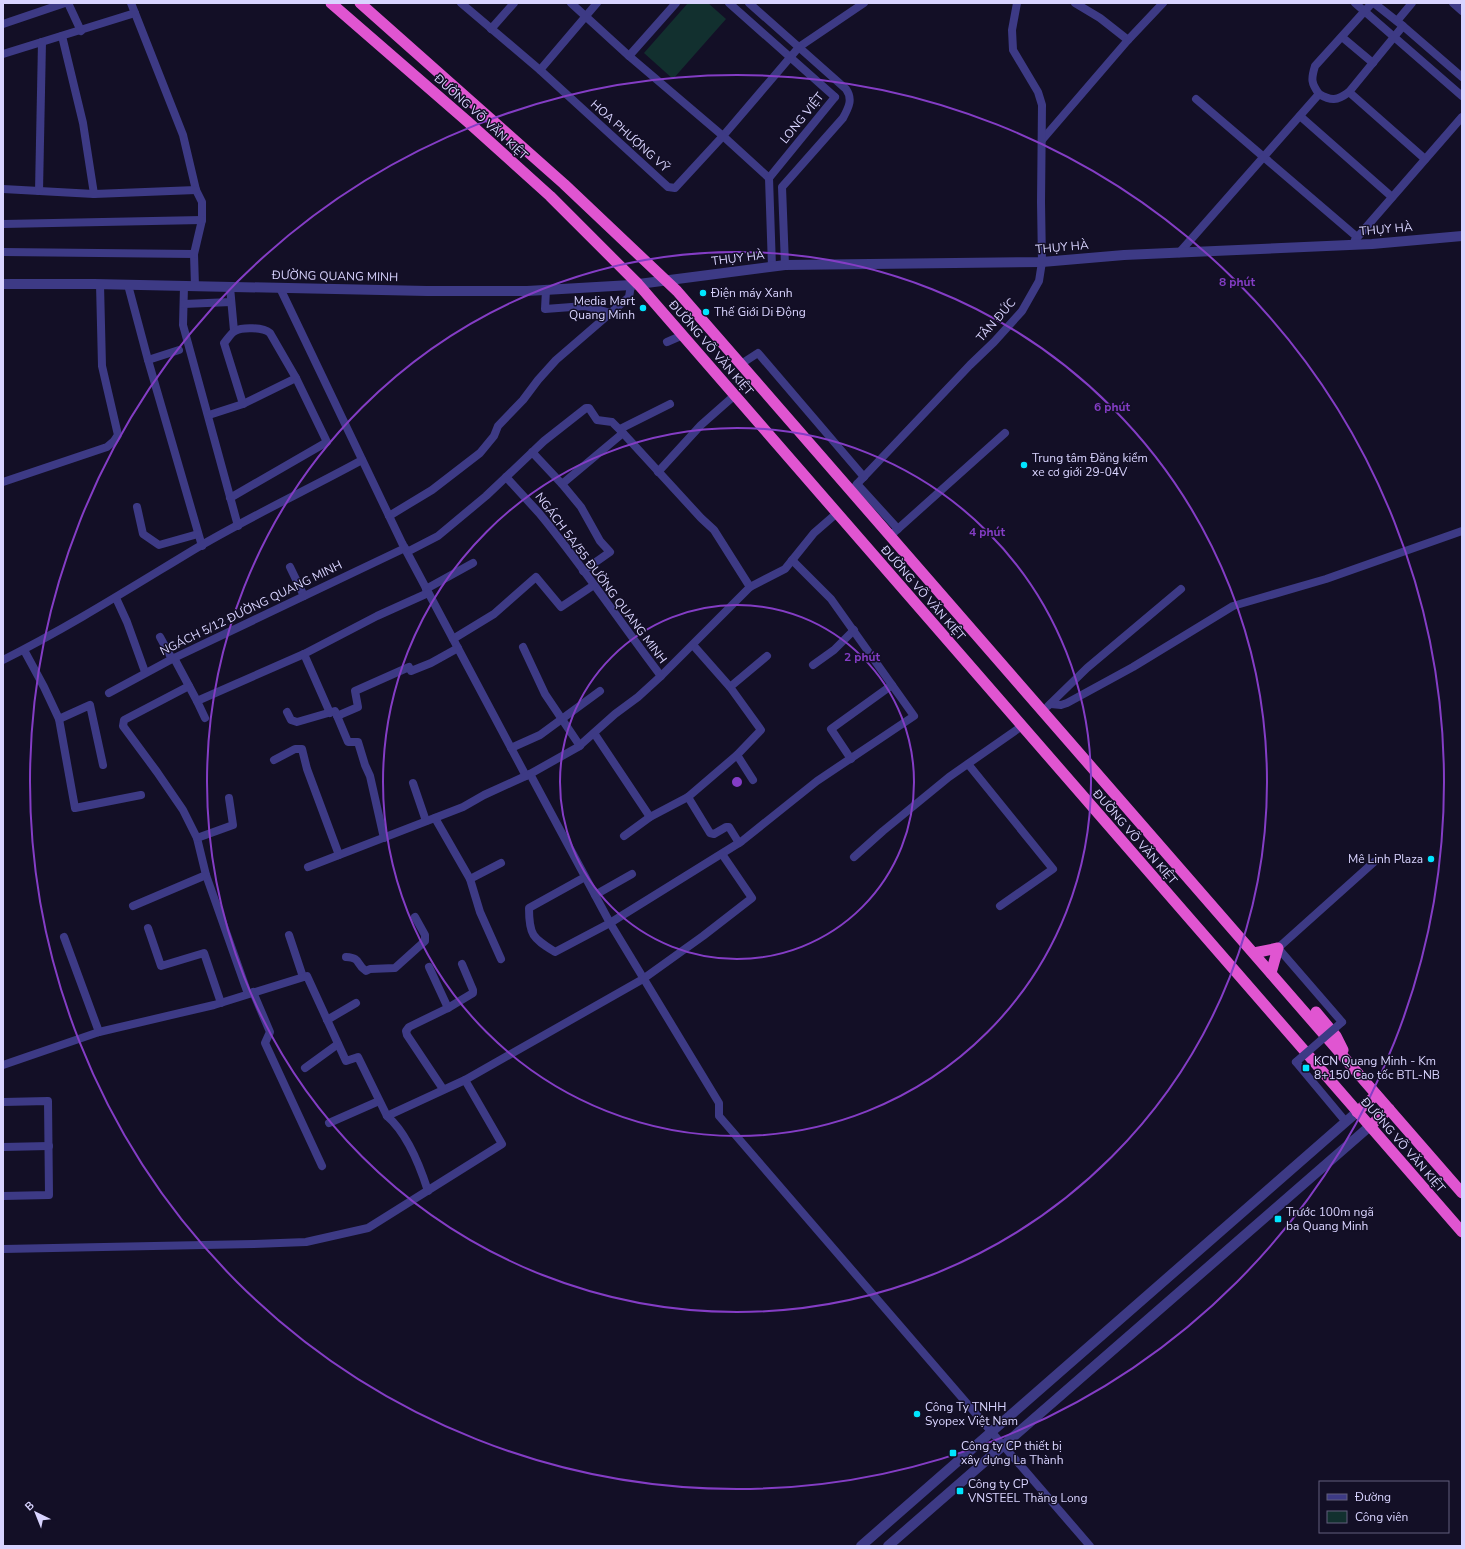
<svg xmlns="http://www.w3.org/2000/svg" width="1465" height="1549" viewBox="0 0 1465 1549" font-family="'Nunito Sans',sans-serif">
  <style>
    .green { fill: #12302f }
    .lines { fill: none; stroke-linecap: round; stroke-linejoin: round }
    .minor { stroke: #3d3a85; stroke-width: 8 }
    .tertiary { stroke: #3d3a85; stroke-width: 10 }
    .trunk { stroke: #e055d1; stroke-width: 11 }
    .minor-bridge { stroke: #3d3a85; stroke-width: 8 }
    .ring { fill: none; stroke: #843dc5; stroke-width: 2 }
    .poi-dot { fill: #00e5ff; stroke: #130f26; stroke-width: 1.5 }
    .labels { text-anchor: middle; dominant-baseline: central; stroke-width: 3; stroke-linejoin: round; paint-order: stroke }
    .street-label { font-size: 12px; fill: #d9d4ff; stroke: #130f26 }
    .poi-label { font-size: 12px; fill: #d9d4ff; stroke: #130f26; text-anchor: start }
    .centre { fill: #843dc5; stroke: #130f26; stroke-width: 2 }
    .ring-label { font-size: 12px; text-anchor: middle; font-weight: bold; fill: #843dc5; stroke: #130f26; stroke-width: 3; stroke-linejoin: round; paint-order: stroke }
  </style>
  <rect width="100%" height="100%" fill="#130f26"/>
  <polygon class="green" points="688,3 708,3 726,19 673,79 644,53"/>
  <g class="lines">
    <g class="minor">
      <polyline points="68,3 81,31"/>
      <polyline points="131,3 183,135 196,190 202,202 202,220 194,254 195,286"/>
      <polyline points="461,3 540,70 668,187 675,188 723,136 799,47 864,3"/>
      <polyline points="571,3 629,56 723,136 769,178"/>
      <polyline points="729,3 835,97"/>
      <path d="M749,3L846,89C853,99 849,107 843,118L782,187L785,265"/>
      <polyline points="1075,3 1100,18 1128,40"/>
      <polyline points="1355,3 1462,96"/>
      <polyline points="1374,3 1403,26 1462,77"/>
      <polyline points="1453,3 1462,11"/>
      <polyline points="1397,21 1412,3"/>
      <polyline points="3,24 65,3"/>
      <polyline points="491,29 514,3"/>
      <polyline points="62,36 83,123 94,194"/>
      <polyline points="1342,37 1373,63"/>
      <polyline points="3,54 135,13"/>
      <polyline points="629,56 676,3"/>
      <polyline points="540,70 597,3"/>
      <polyline points="1349,92 1425,159"/>
      <path d="M1319,94C1331,101 1337,101 1349,92L1403,26"/>
      <polyline points="1196,99 1357,237"/>
      <polyline points="1300,116 1392,197"/>
      <polyline points="1042,140 1128,40 1163,3"/>
      <polyline points="3,189 94,194 196,190"/>
      <polyline points="39,191 42,42"/>
      <polyline points="3,224 202,220"/>
      <polyline points="1355,240 1462,117"/>
      <polyline points="3,252 194,254"/>
      <path d="M1179,253L1319,94C1311,83 1311,79 1315,66L1372,3"/>
      <polyline points="772,267 769,178 835,97"/>
      <polyline points="128,285 148,360 202,546"/>
      <polyline points="184,286 183,325 238,526"/>
      <polyline points="230,287 234,331"/>
      <polyline points="280,288 402,543 526,776"/>
      <polyline points="546,290 545,309 585,306 611,313"/>
      <polyline points="184,304 231,302"/>
      <polyline points="667,342 683,335"/>
      <polyline points="148,360 179,350"/>
      <polyline points="741,364 758,353 864,477"/>
      <polyline points="209,415 243,404 296,378"/>
      <polyline points="620,429 670,404"/>
      <polyline points="623,433 701,518 714,530 750,587"/>
      <polyline points="658,472 701,425 735,395"/>
      <path d="M506,477C517,489 528,501 539,513C582,565 620,622 661,676"/>
      <polyline points="3,482 107,447 114,441 118,435 102,366 100,284"/>
      <polyline points="562,484 581,507 600,541 610,552 583,571"/>
      <polyline points="857,484 898,529"/>
      <polyline points="852,491 857,484 970,365 994,342 1022,311 1039,281 1042,262 1041,202 1042,105 1038,92 1013,50 1012,30 1017,3"/>
      <path d="M230,498L327,442L296,378L270,333C263,327 242,327 235,331C231,333 227,340 224,343L243,404"/>
      <polyline points="137,507 143,534 159,545 198,534"/>
      <polyline points="389,516 432,490 480,453 494,436 498,426 523,400 538,380 556,360 629,297 631,285"/>
      <polyline points="890,536 1005,433"/>
      <polyline points="407,552 438,536 486,496 544,441 586,408 589,408 597,420 612,422 623,433 562,484 532,452"/>
      <polyline points="290,567 304,596"/>
      <polyline points="426,589 473,563"/>
      <polyline points="116,598 127,622 145,672"/>
      <polyline points="160,637 172,659"/>
      <polyline points="453,639 494,614 536,577 561,607 594,585"/>
      <polyline points="523,647 545,694 580,746"/>
      <polyline points="24,650 44,687 59,719 75,808 141,795"/>
      <polyline points="304,654 330,713"/>
      <polyline points="174,658 197,701"/>
      <path d="M3,660C69,627 132,587 195,549C249,517 307,490 362,460"/>
      <polyline points="813,665 834,650 854,630"/>
      <polyline points="189,686 124,720 123,726 157,772 183,810 197,838 206,875 248,994"/>
      <polyline points="730,687 767,656"/>
      <polyline points="109,693 172,659 405,548"/>
      <polyline points="1051,704 1061,705 1067,703 1133,667 1233,606 1326,579 1462,531"/>
      <polyline points="1048,706 1087,668 1181,589"/>
      <polyline points="287,712 291,720 297,722 335,711 348,742 358,742 365,765 370,776 384,838"/>
      <polyline points="337,716 358,707 355,691 409,667 411,671 431,663 458,648"/>
      <polyline points="205,718 197,701 304,654 377,616 428,593"/>
      <polyline points="59,719 90,705 103,765"/>
      <polyline points="594,733 650,817"/>
      <polyline points="511,748 540,735 600,691"/>
      <polyline points="737,755 753,780"/>
      <polyline points="851,759 831,729 892,685"/>
      <polyline points="274,760 295,749 302,749 307,769 339,855"/>
      <polyline points="968,764 1053,869 1000,906"/>
      <polyline points="530,774 610,923 719,1103 719,1116 1090,1546"/>
      <polyline points="413,783 426,821"/>
      <polyline points="688,797 710,833 714,834 726,827 729,827 739,843"/>
      <polyline points="435,818 470,879 480,912 501,959"/>
      <polyline points="624,836 650,817 688,797 737,755 761,730 730,687 693,645"/>
      <polyline points="197,838 233,825 229,798"/>
      <polyline points="854,857 883,831 949,777 1022,726"/>
      <polyline points="308,867 463,807 484,795 530,774 578,747 615,714 638,697 661,676 750,587 785,569 814,533 837,513"/>
      <path d="M585,877L529,908C529,936 533,938 555,952L610,923L742,841L817,781L914,716L831,599L792,560"/>
      <polyline points="470,879 501,863"/>
      <polyline points="595,895 632,874"/>
      <polyline points="133,906 206,875"/>
      <polyline points="148,928 161,966 204,953 221,1003"/>
      <polyline points="289,935 303,977"/>
      <polyline points="64,937 99,1032"/>
      <path d="M346,957C362,958 355,964 366,971L370,969L395,968L425,941V935L415,917"/>
      <polyline points="429,967 448,1008"/>
      <polyline points="253,992 270,1032 265,1043 322,1166"/>
      <polyline points="327,1020 356,1003"/>
      <polyline points="1342,1022 1278,948 1374,862"/>
      <polyline points="1296,1062 1346,1122"/>
      <polyline points="3,1065 99,1032 214,1005 307,976 346,1061 358,1057 387,1116 465,1080 643,979 703,936 752,898 722,854"/>
      <polyline points="305,1068 338,1044"/>
      <polyline points="443,1089 407,1035 406,1031 409,1027 448,1008 473,993 473,990 462,964"/>
      <polyline points="3,1102 48,1101 49,1195 3,1196"/>
      <path d="M387,1116C407,1133 420,1166 428,1191"/>
      <polyline points="329,1123 379,1101"/>
      <polyline points="3,1147 49,1146"/>
      <polyline points="3,1249 254,1244 306,1242 368,1228 502,1144 465,1080"/>
    </g>
    <g class="tertiary">
      <polyline points="3,284 94,284 427,291 527,291 631,285 785,265 1042,262 1124,255 1372,244 1462,236"/>
      <polyline points="861,1546 1357,1112"/>
      <polyline points="888,1546 1370,1126"/>
    </g>
    <g class="trunk">
      <polyline points="331,3 468,122 550,196 638,284 1462,1232"/>
      <polyline points="360,3 564,184 677,291 1462,1193"/>
      <polyline points="1254,953 1278,948 1271,973"/>
      <polyline points="1316,1012 1336,1036 1343,1050"/>
      <polyline points="1357,1112 1376,1095"/>
      <polyline points="1370,1126 1389,1109"/>
    </g>
    <polyline class="minor-bridge" points="1296,1062 1342,1022"/>
  </g>
  <g class="ring">
    <circle cx="737" cy="782" r="177"/>
    <circle cx="737" cy="782" r="354"/>
    <circle cx="737" cy="782" r="530"/>
    <circle cx="737" cy="782" r="707"/>
  </g>
  <g class="poi-dot">
    <circle cx="703" cy="293" r="4"/>
    <circle cx="643" cy="308" r="4"/>
    <circle cx="706" cy="312" r="4"/>
    <circle cx="1024" cy="465" r="4"/>
    <circle cx="1431" cy="859" r="4"/>
    <rect x="1302" y="1064" width="8" height="8" rx="2"/>
    <rect x="1274" y="1215" width="8" height="8" rx="2"/>
    <circle cx="917" cy="1414" r="4"/>
    <rect x="949" y="1449" width="8" height="8" rx="2"/>
    <rect x="956" y="1487" width="8" height="8" rx="2"/>
  </g>
  <g class="labels">
    <g class="street-label">
      <text transform="translate(481 117) rotate(42)">ĐƯỜNG VÕ VĂN KIỆT</text>
      <text transform="translate(802 118) rotate(-51)">LONG VIỆT</text>
      <text transform="translate(630 136) rotate(42)">HOA PHƯỢNG VỸ</text>
      <text transform="translate(1386 229) rotate(-5)">THỤY HÀ</text>
      <text transform="translate(1062 247) rotate(-5)">THỤY HÀ</text>
      <text transform="translate(738 258) rotate(-7)">THỤY HÀ</text>
      <text transform="translate(335 276) rotate(1)">ĐƯỜNG QUANG MINH</text>
      <text transform="translate(996 320) rotate(-49)">TÂN ĐỨC</text>
      <text transform="translate(711 348) rotate(49)">ĐƯỜNG VÕ VĂN KIỆT</text>
      <text transform="translate(601 578) rotate(53)">NGÁCH 5A/55 ĐƯỜNG QUANG MINH</text>
      <text transform="translate(923 593) rotate(49)">ĐƯỜNG VÕ VĂN KIỆT</text>
      <text transform="translate(251 608) rotate(-26)">NGÁCH 5/12 ĐƯỜNG QUANG MINH</text>
      <text transform="translate(1135 837) rotate(49)">ĐƯỜNG VÕ VĂN KIỆT</text>
      <text transform="translate(1403 1145) rotate(49)">ĐƯỜNG VÕ VĂN KIỆT</text>
    </g>
    <g class="poi-label">
      <text x="711" y="293">Điện máy Xanh</text>
      <text x="635" y="301" text-anchor="end">Media Mart<tspan x="635" dy="14">Quang Minh</tspan></text>
      <text x="714" y="312">Thế Giới Di Động</text>
      <text x="1032" y="458">Trung tâm Đăng kiểm<tspan x="1032" dy="14">xe cơ giới 29-04V</tspan></text>
      <text x="1423" y="859" text-anchor="end">Mê Linh Plaza</text>
      <text x="1314" y="1061">KCN Quang Minh - Km<tspan x="1314" dy="14">8+150 Cao tốc BTL-NB</tspan></text>
      <text x="1286" y="1212">Trước 100m ngã<tspan x="1286" dy="14">ba Quang Minh</tspan></text>
      <text x="925" y="1407">Công Ty TNHH<tspan x="925" dy="14">Syopex Việt Nam</tspan></text>
      <text x="961" y="1446">Công ty CP thiết bị<tspan x="961" dy="14">xây dựng La Thành</tspan></text>
      <text x="968" y="1484">Công ty CP<tspan x="968" dy="14">VNSTEEL Thăng Long</tspan></text>
    </g>
  </g>
  <circle cx="737" cy="782" r="6" class="centre"/>
  <g class="ring-label">
    <text x="1237" y="286">8 phút</text>
    <text x="1112" y="411">6 phút</text>
    <text x="987" y="536">4 phút</text>
    <text x="862" y="661">2 phút</text>
  </g>
  <rect width="1465" height="1549" fill="none" stroke="#d9d4ff" stroke-width="8"/>
  <rect x="1319" y="1481" width="130" height="52" fill="#130f26" stroke="#625e7d"/>
  <rect x="1327" y="1494" width="20" height="6" fill="#3d3a85" stroke="#625e7d"/>
  <text x="1355" y="1501" font-size="12" fill="#d9d4ff">Đường</text>
  <rect x="1327" y="1511" width="20" height="12" fill="#12302f" stroke="#625e7d"/>
  <text x="1355" y="1521" font-size="12" fill="#d9d4ff">Công viên</text>
  <g transform="translate(36 1513) rotate(317)" stroke="#130f26" stroke-width="3" paint-order="stroke">
  <path d="M0-3L7 15L0 10L-7 15Z" fill="#d9d4ff"/>
  <text y="-6" font-size="11" font-weight="bold" text-anchor="middle" fill="#d9d4ff">B</text>
  </g>
</svg>
